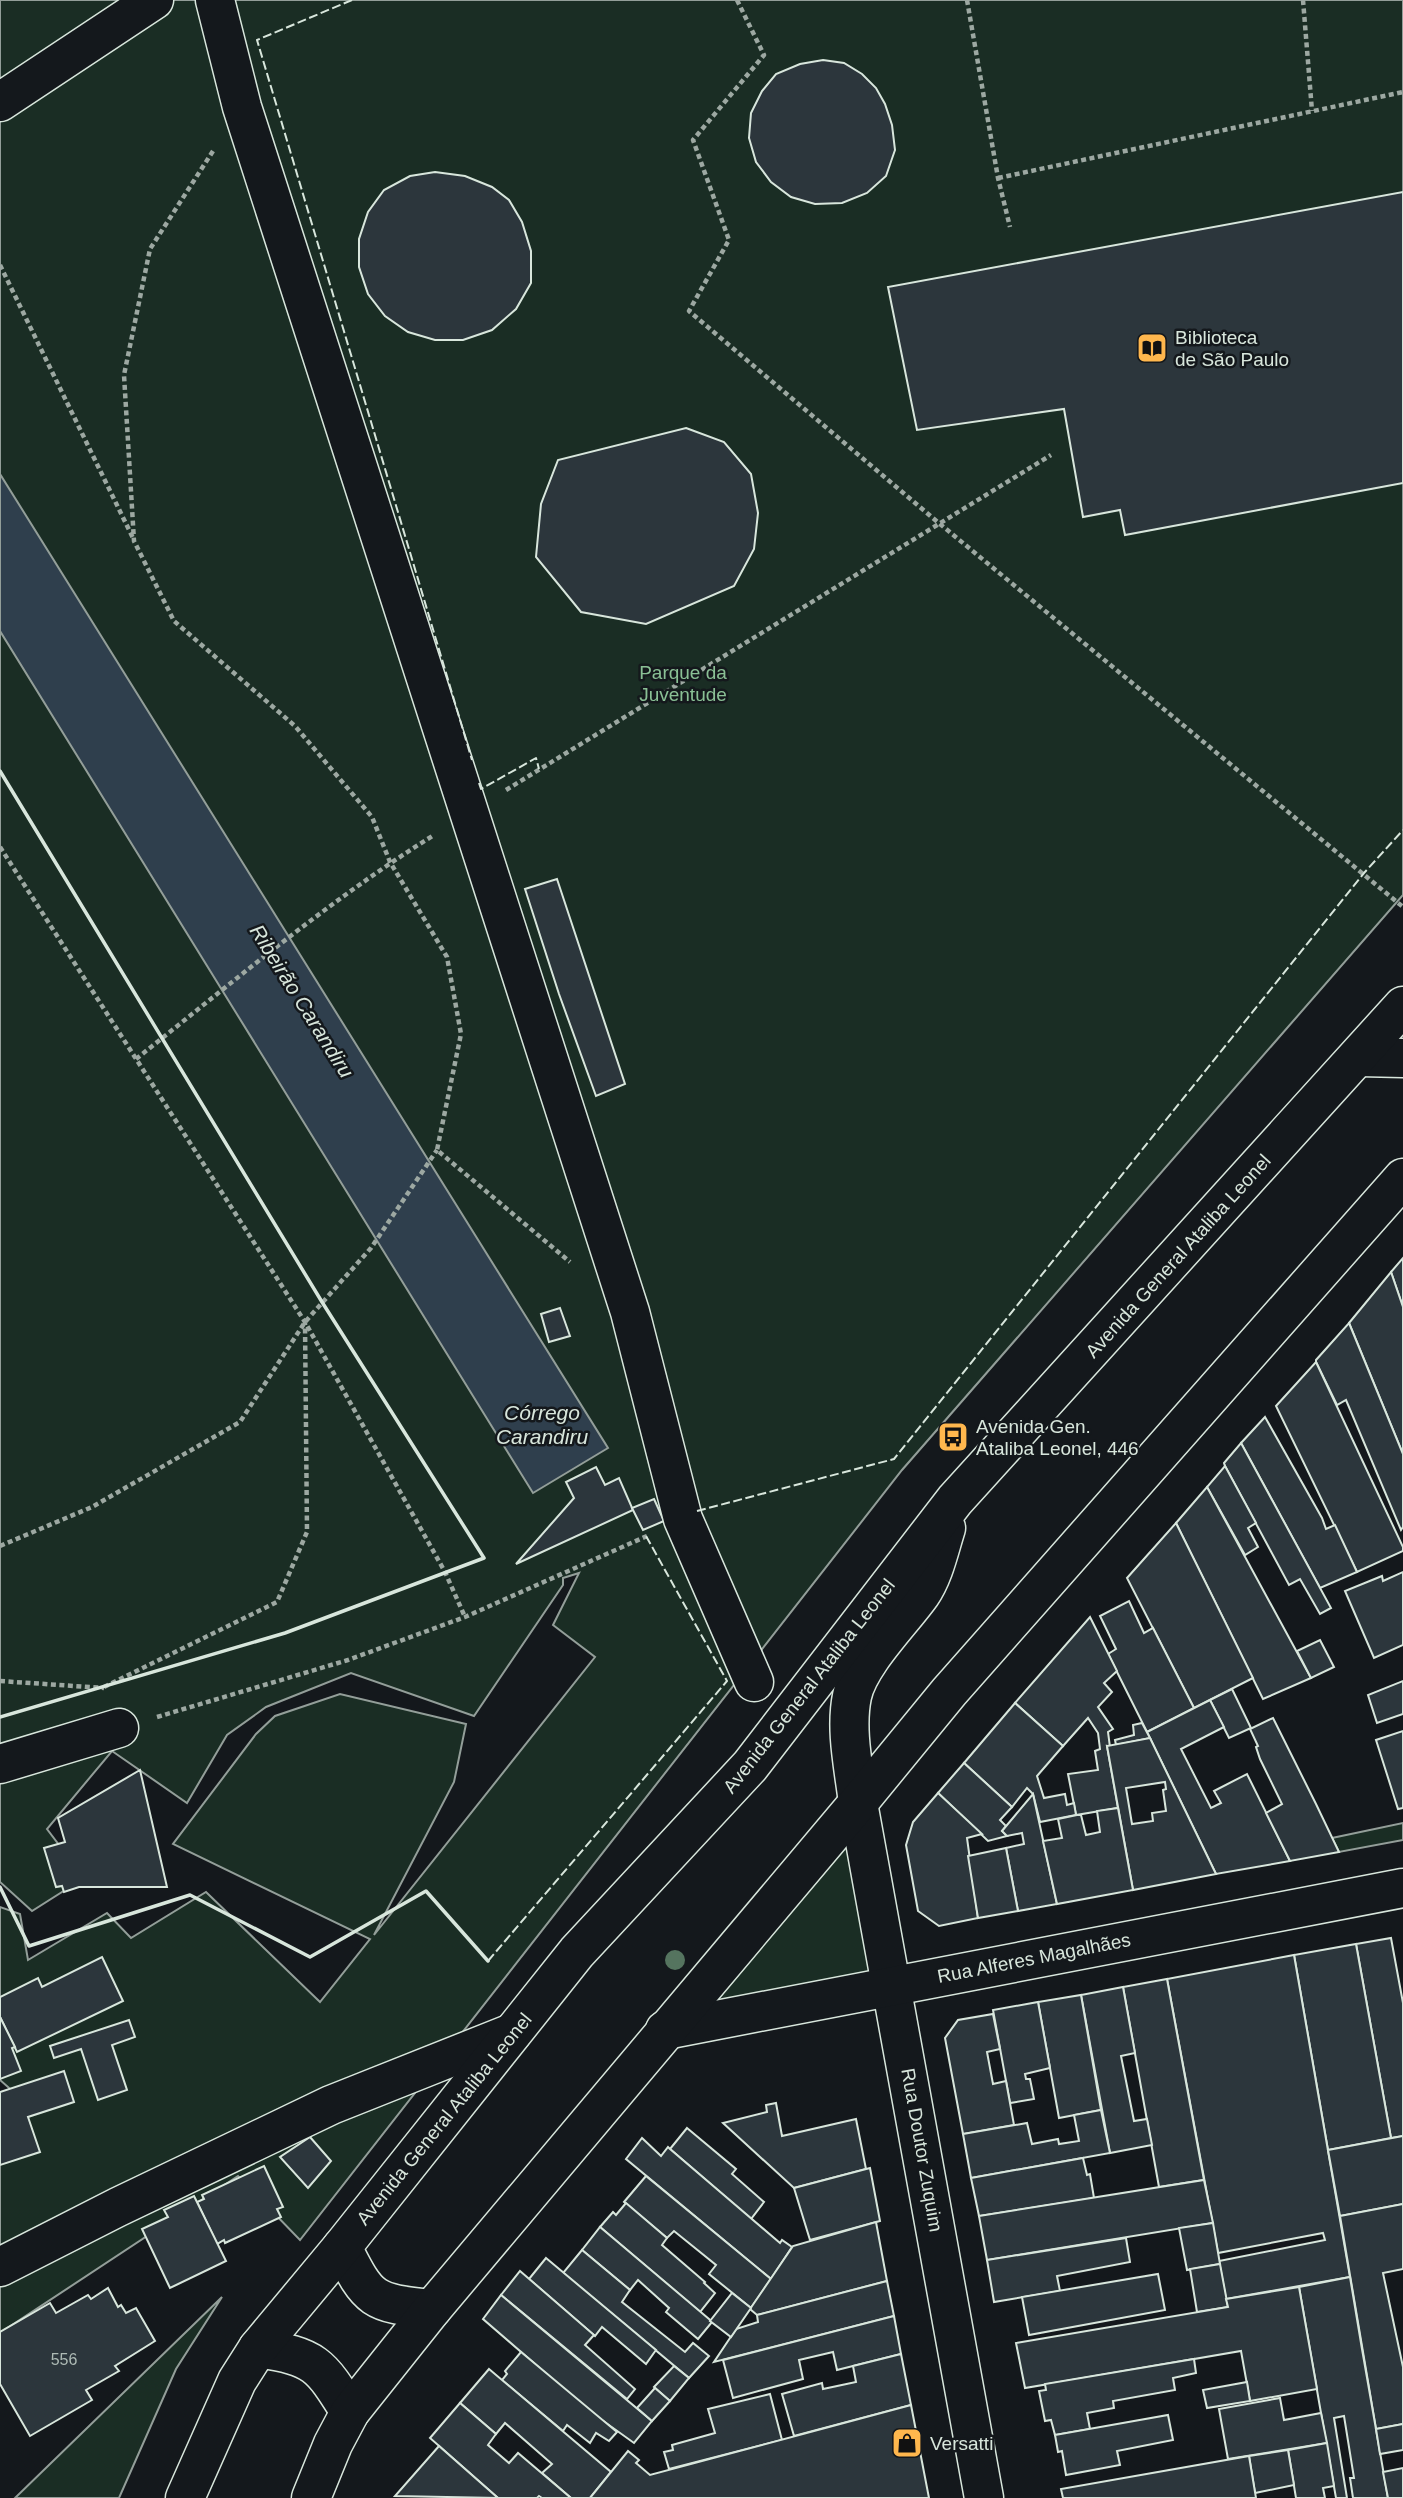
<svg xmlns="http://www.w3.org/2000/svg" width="1403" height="2498" viewBox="0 0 1403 2498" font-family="Helvetica,sans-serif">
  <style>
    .green { fill: #1a2d24; stroke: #939e99; stroke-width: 2 }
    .water { fill: #2f3f4d; stroke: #939e99; stroke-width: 2 }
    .building { fill: #2c363c; stroke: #d8e6dc; stroke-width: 2; fill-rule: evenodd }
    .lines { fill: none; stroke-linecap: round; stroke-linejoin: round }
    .minor-casing { stroke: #d8e6dc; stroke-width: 41 }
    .major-casing { stroke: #d8e6dc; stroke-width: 41 }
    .path { stroke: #9da8a2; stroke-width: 4.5; stroke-dasharray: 5 3.5; stroke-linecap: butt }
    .minor { stroke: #14181c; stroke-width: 38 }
    .major { stroke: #14181c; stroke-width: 38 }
    .fence { stroke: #d8e6dc; stroke-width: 2; stroke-dasharray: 9 3.5; stroke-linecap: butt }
    .wall { stroke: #d8e6dc; stroke-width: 3.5 }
    .tree { fill: #55745f }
    .labels { text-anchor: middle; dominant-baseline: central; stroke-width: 5; stroke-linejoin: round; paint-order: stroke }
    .number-label { font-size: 16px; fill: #adbab4 }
    .poi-label { font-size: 19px; fill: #d8e6dc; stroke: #14181c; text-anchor: start }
    .park-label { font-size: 19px; fill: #8ac095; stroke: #14181c }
    .street-label { font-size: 19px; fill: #d8e6dc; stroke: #14181c }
    .water-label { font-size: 21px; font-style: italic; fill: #d8e6dc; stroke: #14181c }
  </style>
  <rect width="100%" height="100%" fill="#14181c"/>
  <g class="green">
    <polygon points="0,0 1403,0 1403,895 902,1470 300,2240 238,2176 0,2333 0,2137 26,2103 0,2080 0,1907 20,1914 28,1960 107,1913 131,1938 206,1892 320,2002 370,1939 173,1844 256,1734 275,1716 340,1694 466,1724 454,1782 374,1935 595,1657 553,1625 579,1573 563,1578 563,1585 474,1716 351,1673 266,1707 227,1735 187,1803 112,1751 47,1829 84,1878 32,1911 0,1882"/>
    <polygon points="1403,1823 1403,1840 1339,1852 1332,1838"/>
    <polygon points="852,1825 882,1978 686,2018"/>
    <polygon points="222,2297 176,2369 119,2498 15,2498"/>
  </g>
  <polygon class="water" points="0,474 608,1448 533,1493 0,631"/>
  <g class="building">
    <polygon points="823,60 844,63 862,74 876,88 885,104 892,125 895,150 886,176 867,193 842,203 815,204 791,197 771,182 756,162 749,138 751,113 762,91 776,74 800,64"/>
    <polygon points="435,172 465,176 492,187 509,200 522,222 531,251 531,283 516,309 492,330 463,340 435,340 408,332 385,316 368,294 359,267 359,239 368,212 384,190 410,176"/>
    <polygon points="1403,192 1403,483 1125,535 1120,510 1083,517 1064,409 917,430 888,287"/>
    <polygon points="686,428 724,442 751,474 758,513 754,549 734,586 646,624 581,612 536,557 541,504 558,460"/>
    <polygon points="557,879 625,1084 596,1096 559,994 525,889"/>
    <polygon points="1403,1258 1403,1307 1391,1272"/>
    <polygon points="1391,1272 1403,1307 1403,1454 1349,1323"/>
    <polygon points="560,1308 570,1336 549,1342 541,1314"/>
    <polygon points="1349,1323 1403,1454 1403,1527 1401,1530 1346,1400 1337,1405 1316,1362 1316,1360"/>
    <polygon points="1316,1362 1403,1547 1403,1551 1357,1572 1276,1406"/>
    <polygon points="1265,1417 1322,1518 1326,1529 1335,1525 1357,1572 1320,1588 1241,1443"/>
    <polygon points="1241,1443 1331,1608 1320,1614 1300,1579 1289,1585 1225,1466 1224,1463"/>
    <polygon points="1225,1466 1256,1523 1248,1528 1258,1547 1245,1555 1207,1487"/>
    <polygon points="596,1467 605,1485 619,1478 633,1510 516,1564 574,1498 566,1482"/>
    <polygon points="1207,1487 1311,1678 1263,1699 1176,1523"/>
    <polygon points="654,1499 664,1521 643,1530 632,1508"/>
    <polygon points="1176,1523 1253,1678 1194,1708 1127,1578"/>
    <polygon points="1403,1572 1403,1645 1374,1658 1345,1591 1382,1576 1383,1581"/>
    <polygon points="1129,1601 1144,1633 1153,1628 1194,1708 1147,1732 1108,1654 1116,1649 1100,1616"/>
    <polygon points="1090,1617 1117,1671 1104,1683 1112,1692 1098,1707 1113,1729 1108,1732 1110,1747 1107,1746 1118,1808 1076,1815 1068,1774 1098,1770 1095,1751 1100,1749 1098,1733 1088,1718 1063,1746 1015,1703"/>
    <polygon points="1320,1640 1334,1667 1311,1678 1297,1651"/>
    <polygon points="1403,1681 1403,1714 1377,1723 1368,1695"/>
    <polygon points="1232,1689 1251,1728 1229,1738 1210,1700"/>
    <polygon points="1210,1700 1224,1727 1181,1749 1211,1808 1221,1803 1214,1791 1247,1774 1290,1861 1216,1874 1147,1732"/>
    <polygon points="1015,1703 1063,1746 1037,1776 1044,1798 1065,1794 1067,1805 1074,1803 1076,1815 1040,1822 1033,1794 1027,1788 1012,1807 964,1763"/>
    <polygon points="1273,1718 1316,1804 1339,1852 1290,1861 1266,1813 1282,1804 1260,1759 1256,1747 1258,1746 1250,1729"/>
    <polygon points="1142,1723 1150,1738 1116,1745 1115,1740 1134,1735 1133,1725"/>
    <polygon points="1403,1731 1403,1808 1398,1809 1376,1740"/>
    <path d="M1150,1738L1216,1874L1133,1890L1107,1746ZM1165,1782L1166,1789L1163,1790L1166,1811L1152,1813L1153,1821L1132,1824L1126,1788Z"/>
    <polygon points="964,1763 1012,1807 1000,1820 1006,1826 1002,1831 1007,1836 988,1841 938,1793"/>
    <polygon points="140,1770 167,1887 79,1887 64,1892 62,1886 56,1887 44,1848 65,1842 58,1818"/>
    <polygon points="938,1793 982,1834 967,1838 978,1918 939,1926 918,1911 906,1845 913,1822"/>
    <polygon points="1033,1794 1057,1904 1018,1911 1006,1848 1024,1844 1022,1833 1007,1836 1002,1831"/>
    <polygon points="1118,1808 1133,1890 1057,1904 1043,1841 1062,1838 1058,1819 1077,1815 1081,1815 1086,1835 1100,1832 1097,1811"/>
    <polygon points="1006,1848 1018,1911 978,1918 968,1856"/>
    <polygon points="1391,1938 1403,2003 1403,2136 1391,2138 1356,1944"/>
    <polygon points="1356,1944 1391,2138 1328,2150 1294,1955"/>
    <polygon points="1294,1955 1350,2277 1226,2299 1219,2261 1325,2240 1323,2233 1218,2253 1167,1979"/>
    <polygon points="102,1957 123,2001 17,2052 0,2017 0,1997 38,1978 42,1987"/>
    <polygon points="1167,1979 1204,2180 1159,2187 1123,1987"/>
    <polygon points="1123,1987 1135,2053 1121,2056 1134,2121 1147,2119 1152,2145 1110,2153 1081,1995"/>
    <polygon points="1081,1995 1101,2110 1059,2118 1038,2002"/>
    <polygon points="1038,2002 1050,2068 1025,2074 1026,2079 1030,2079 1034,2099 1010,2103 993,2010"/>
    <polygon points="993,2014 1000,2049 987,2052 993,2084 1006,2081 1014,2125 963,2134 945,2038 958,2020"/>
    <polygon points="0,2017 15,2047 12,2048 21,2071 0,2079"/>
    <polygon points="129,2020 135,2037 112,2045 127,2090 98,2100 81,2049 54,2058 50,2046"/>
    <polygon points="64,2071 74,2102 28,2117 40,2152 0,2165 0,2092"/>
    <polygon points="776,2103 782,2136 856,2119 866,2169 794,2188 723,2123 767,2112 766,2105"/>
    <polygon points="1101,2110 1110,2153 971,2178 963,2134 1027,2123 1032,2144 1058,2139 1059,2144 1079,2141 1074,2115"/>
    <polygon points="687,2128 736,2169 732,2174 764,2202 751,2219 670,2149"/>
    <polygon points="1403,2136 1403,2204 1340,2216 1328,2150"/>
    <polygon points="310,2137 331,2161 308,2188 280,2157"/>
    <polygon points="642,2138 661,2156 668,2147 670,2149 780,2243 782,2240 792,2247 771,2279 626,2159"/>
    <polygon points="1083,2158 1087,2175 1090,2174 1094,2198 979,2216 971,2178"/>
    <polygon points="264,2166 283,2207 277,2209 281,2217 225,2243 224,2240 217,2244 197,2202 204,2199 202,2195"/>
    <polygon points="870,2168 880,2221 810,2240 794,2188"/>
    <polygon points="646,2176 771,2279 751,2308 709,2274 716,2265 674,2231 667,2238 624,2202"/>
    <polygon points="1204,2180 1213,2223 987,2260 979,2216"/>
    <polygon points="194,2196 226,2261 170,2288 142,2229 168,2217 164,2210"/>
    <polygon points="626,2203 667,2238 662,2245 705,2282 704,2283 715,2293 700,2312 600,2227 613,2212 616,2215"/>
    <polygon points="1403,2204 1403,2269 1383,2273 1403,2367 1403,2424 1376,2429 1340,2216"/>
    <polygon points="876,2222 887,2281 757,2315 750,2309 793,2246"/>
    <polygon points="1213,2223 1220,2264 1187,2270 1179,2228"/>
    <polygon points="600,2227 709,2319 712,2322 698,2339 666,2312 669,2308 638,2280 630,2290 582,2250"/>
    <polygon points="1126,2238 1130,2262 1057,2276 1060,2291 994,2302 987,2260"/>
    <polygon points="582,2250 630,2290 622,2302 685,2352 693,2343 709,2356 689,2378 563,2273"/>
    <polygon points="546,2258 656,2350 646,2364 602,2327 595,2336 529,2279"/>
    <polygon points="1220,2264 1228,2307 1197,2312 1190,2269"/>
    <polygon points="520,2271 594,2335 585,2345 635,2389 627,2399 501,2295"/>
    <polygon points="1158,2274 1165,2310 1029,2335 1022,2297"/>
    <polygon points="1350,2277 1362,2349 1388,2498 1353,2498 1350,2478 1354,2478 1344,2416 1334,2418 1347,2498 1336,2498 1321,2413 1299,2287"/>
    <polygon points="887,2281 894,2316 714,2362 736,2329 758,2322 757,2315"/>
    <polygon points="1299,2287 1317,2389 1250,2401 1241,2351 1025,2388 1016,2343 1228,2307 1226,2299"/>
    <polygon points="108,2288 118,2307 121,2305 126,2313 136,2308 155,2341 115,2366 119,2371 86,2390 92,2400 30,2436 0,2384 0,2332 50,2303 56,2313 88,2295 91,2299"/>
    <polygon points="732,2293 751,2308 731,2337 710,2321"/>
    <polygon points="501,2295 652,2421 634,2443 588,2410 483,2319"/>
    <polygon points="894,2316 901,2354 837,2370 833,2352 799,2360 803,2379 733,2398 723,2360"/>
    <polygon points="521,2352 617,2432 609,2441 596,2433 590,2443 567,2425 563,2431 502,2380 507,2374 505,2371"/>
    <polygon points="901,2354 911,2405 794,2436 782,2394 822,2383 823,2389 856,2382 853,2366"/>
    <polygon points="1194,2359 1196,2373 1173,2378 1175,2390 1113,2401 1114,2408 1087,2413 1090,2429 1055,2435 1051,2420 1045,2421 1039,2391 1046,2390 1045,2384"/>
    <polygon points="674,2366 689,2378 670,2401 654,2387"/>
    <polygon points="489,2369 611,2472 590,2498 571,2498 542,2473 552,2464 505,2423 496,2434 460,2403"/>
    <polygon points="1247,2382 1250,2401 1207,2408 1203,2390"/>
    <polygon points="655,2388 670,2401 652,2421 637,2408"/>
    <polygon points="770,2394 782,2440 669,2469 664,2452 673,2450 672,2445 715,2433 708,2409"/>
    <polygon points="1280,2398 1284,2420 1321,2413 1327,2443 1228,2459 1219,2409"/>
    <polygon points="460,2403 496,2434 488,2445 509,2463 518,2453 571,2498 542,2498 539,2496 537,2498 498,2498 430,2438"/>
    <polygon points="911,2405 929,2498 590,2498 628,2451 639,2460 636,2463 650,2475"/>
    <polygon points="1168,2415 1173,2440 1117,2451 1120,2465 1066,2475 1062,2451 1058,2452 1055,2435"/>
    <polygon points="1403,2424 1403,2450 1380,2454 1376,2429"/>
    <polygon points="1327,2443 1334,2486 1323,2488 1325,2498 1296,2498 1288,2450"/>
    <polygon points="439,2446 498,2498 395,2496"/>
    <polygon points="1288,2450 1294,2485 1255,2493 1249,2456"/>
    <polygon points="1249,2456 1256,2498 1063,2498 1061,2489"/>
    <polygon points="1403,2468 1403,2498 1388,2498 1383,2472"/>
  </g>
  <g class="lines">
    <g class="minor-casing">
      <g id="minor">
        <polyline points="215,0 242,107 630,1312 683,1519 754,1682"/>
        <polyline points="0,102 154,0"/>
        <polyline points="0,1764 119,1728"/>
        <polyline points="858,1803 984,2498"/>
        <polyline points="665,2030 1403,1888"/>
        <polyline points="0,2267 118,2207 331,2105 512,2033"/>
      </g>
    </g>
    <g class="major-casing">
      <g id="major">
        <polyline points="1359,1057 1403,1058"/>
        <path d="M858,1803C854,1769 845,1730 852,1696C859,1663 901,1622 921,1594C934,1575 939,1550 946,1528"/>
        <path d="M342,2247C369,2301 372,2303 432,2309"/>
        <path d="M258,2348C316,2357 320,2364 350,2412"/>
        <polyline points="185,2498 237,2381 258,2348 342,2247 577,1952 750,1766 955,1500 1403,1006"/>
        <polyline points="311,2498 333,2444 350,2412 432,2309 858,1803 949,1692 1403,1178"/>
      </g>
    </g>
    <g class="path">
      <polyline points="737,0 764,55 693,140 729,240 689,311 940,524 1403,907"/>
      <polyline points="967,0 998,178 1010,227"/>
      <polyline points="1303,0 1312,111"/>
      <polyline points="213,151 150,249 124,375 134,541 174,621 295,726 372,817 390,862 447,957 461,1034 437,1150 570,1262"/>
      <polyline points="998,178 1403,92"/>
      <polyline points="0,265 133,538"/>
      <polyline points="506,790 1051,455"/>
      <polyline points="0,847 305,1322 445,1572 465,1617"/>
      <path d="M136,1059C233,982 328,901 434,835"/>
      <polyline points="0,1546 92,1507 240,1422 305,1322 371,1248 437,1150"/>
      <polyline points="0,1681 104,1688"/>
      <polyline points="104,1687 277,1602 307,1532 305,1323"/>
      <polyline points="157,1717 348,1660 465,1617 647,1536"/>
    </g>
    <use href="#minor" class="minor"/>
    <use href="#major" class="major"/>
    <g class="fence">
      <polyline points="352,0 257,40 472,760"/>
      <polyline points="479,783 481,789 536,758 539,769"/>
      <polyline points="697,1511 894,1459 1364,873 1403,830"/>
      <polyline points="488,1961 727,1681 646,1536"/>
    </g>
    <g class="wall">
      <polyline points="0,771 322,1302 484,1558 285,1633 0,1717"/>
      <polyline points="0,1887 29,1946 190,1895 310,1957 426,1891 488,1961"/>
    </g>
  </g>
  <circle class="tree" cx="675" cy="1960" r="10"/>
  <defs>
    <g id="library-square" transform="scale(1.575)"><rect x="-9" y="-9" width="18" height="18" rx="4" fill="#ffb74d" stroke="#14181c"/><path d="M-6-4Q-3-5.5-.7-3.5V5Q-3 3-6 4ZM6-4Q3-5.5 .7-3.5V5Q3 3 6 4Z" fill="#111"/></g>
    <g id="bus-square" transform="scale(1.575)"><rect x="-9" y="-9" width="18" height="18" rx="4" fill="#ffb74d" stroke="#14181c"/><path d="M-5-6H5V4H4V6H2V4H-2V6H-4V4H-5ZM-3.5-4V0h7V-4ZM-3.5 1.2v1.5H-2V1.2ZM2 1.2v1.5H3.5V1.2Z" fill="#111"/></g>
    <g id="shop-square" transform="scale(1.575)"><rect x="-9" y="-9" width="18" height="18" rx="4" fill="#ffb74d" stroke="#14181c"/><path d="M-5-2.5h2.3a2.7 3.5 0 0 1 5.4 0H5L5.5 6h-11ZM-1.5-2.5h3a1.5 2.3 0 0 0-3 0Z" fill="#111"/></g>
  </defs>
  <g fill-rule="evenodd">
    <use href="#library-square" x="1152" y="348"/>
    <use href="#bus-square" x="953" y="1437"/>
    <use href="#shop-square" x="907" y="2443"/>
  </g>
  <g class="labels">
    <g class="number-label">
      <text x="64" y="2359">556</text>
    </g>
    <g class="poi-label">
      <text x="1175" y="337">Biblioteca<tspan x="1175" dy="22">de São Paulo</tspan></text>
      <text x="976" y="1426">Avenida Gen.<tspan x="976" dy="22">Ataliba Leonel, 446</tspan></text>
      <text x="930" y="2443">Versatti</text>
    </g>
    <g class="park-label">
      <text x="683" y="672">Parque da<tspan x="683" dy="22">Juventude</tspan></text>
    </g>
    <g class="street-label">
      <text transform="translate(1178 1256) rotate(-48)">Avenida General Ataliba Leonel</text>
      <text transform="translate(809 1686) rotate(-52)">Avenida General Ataliba Leonel</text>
      <text transform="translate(1034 1958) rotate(-11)">Rua Alferes Magalhães</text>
      <text transform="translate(444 2119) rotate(-51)">Avenida General Ataliba Leonel</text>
      <text transform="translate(922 2150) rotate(80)">Rua Doutor Zuquim</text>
    </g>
    <g class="water-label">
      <text transform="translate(302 1001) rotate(58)">Ribeirão Carandiru</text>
      <text x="542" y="1412">Córrego<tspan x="542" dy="24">Carandiru</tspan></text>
    </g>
  </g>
</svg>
